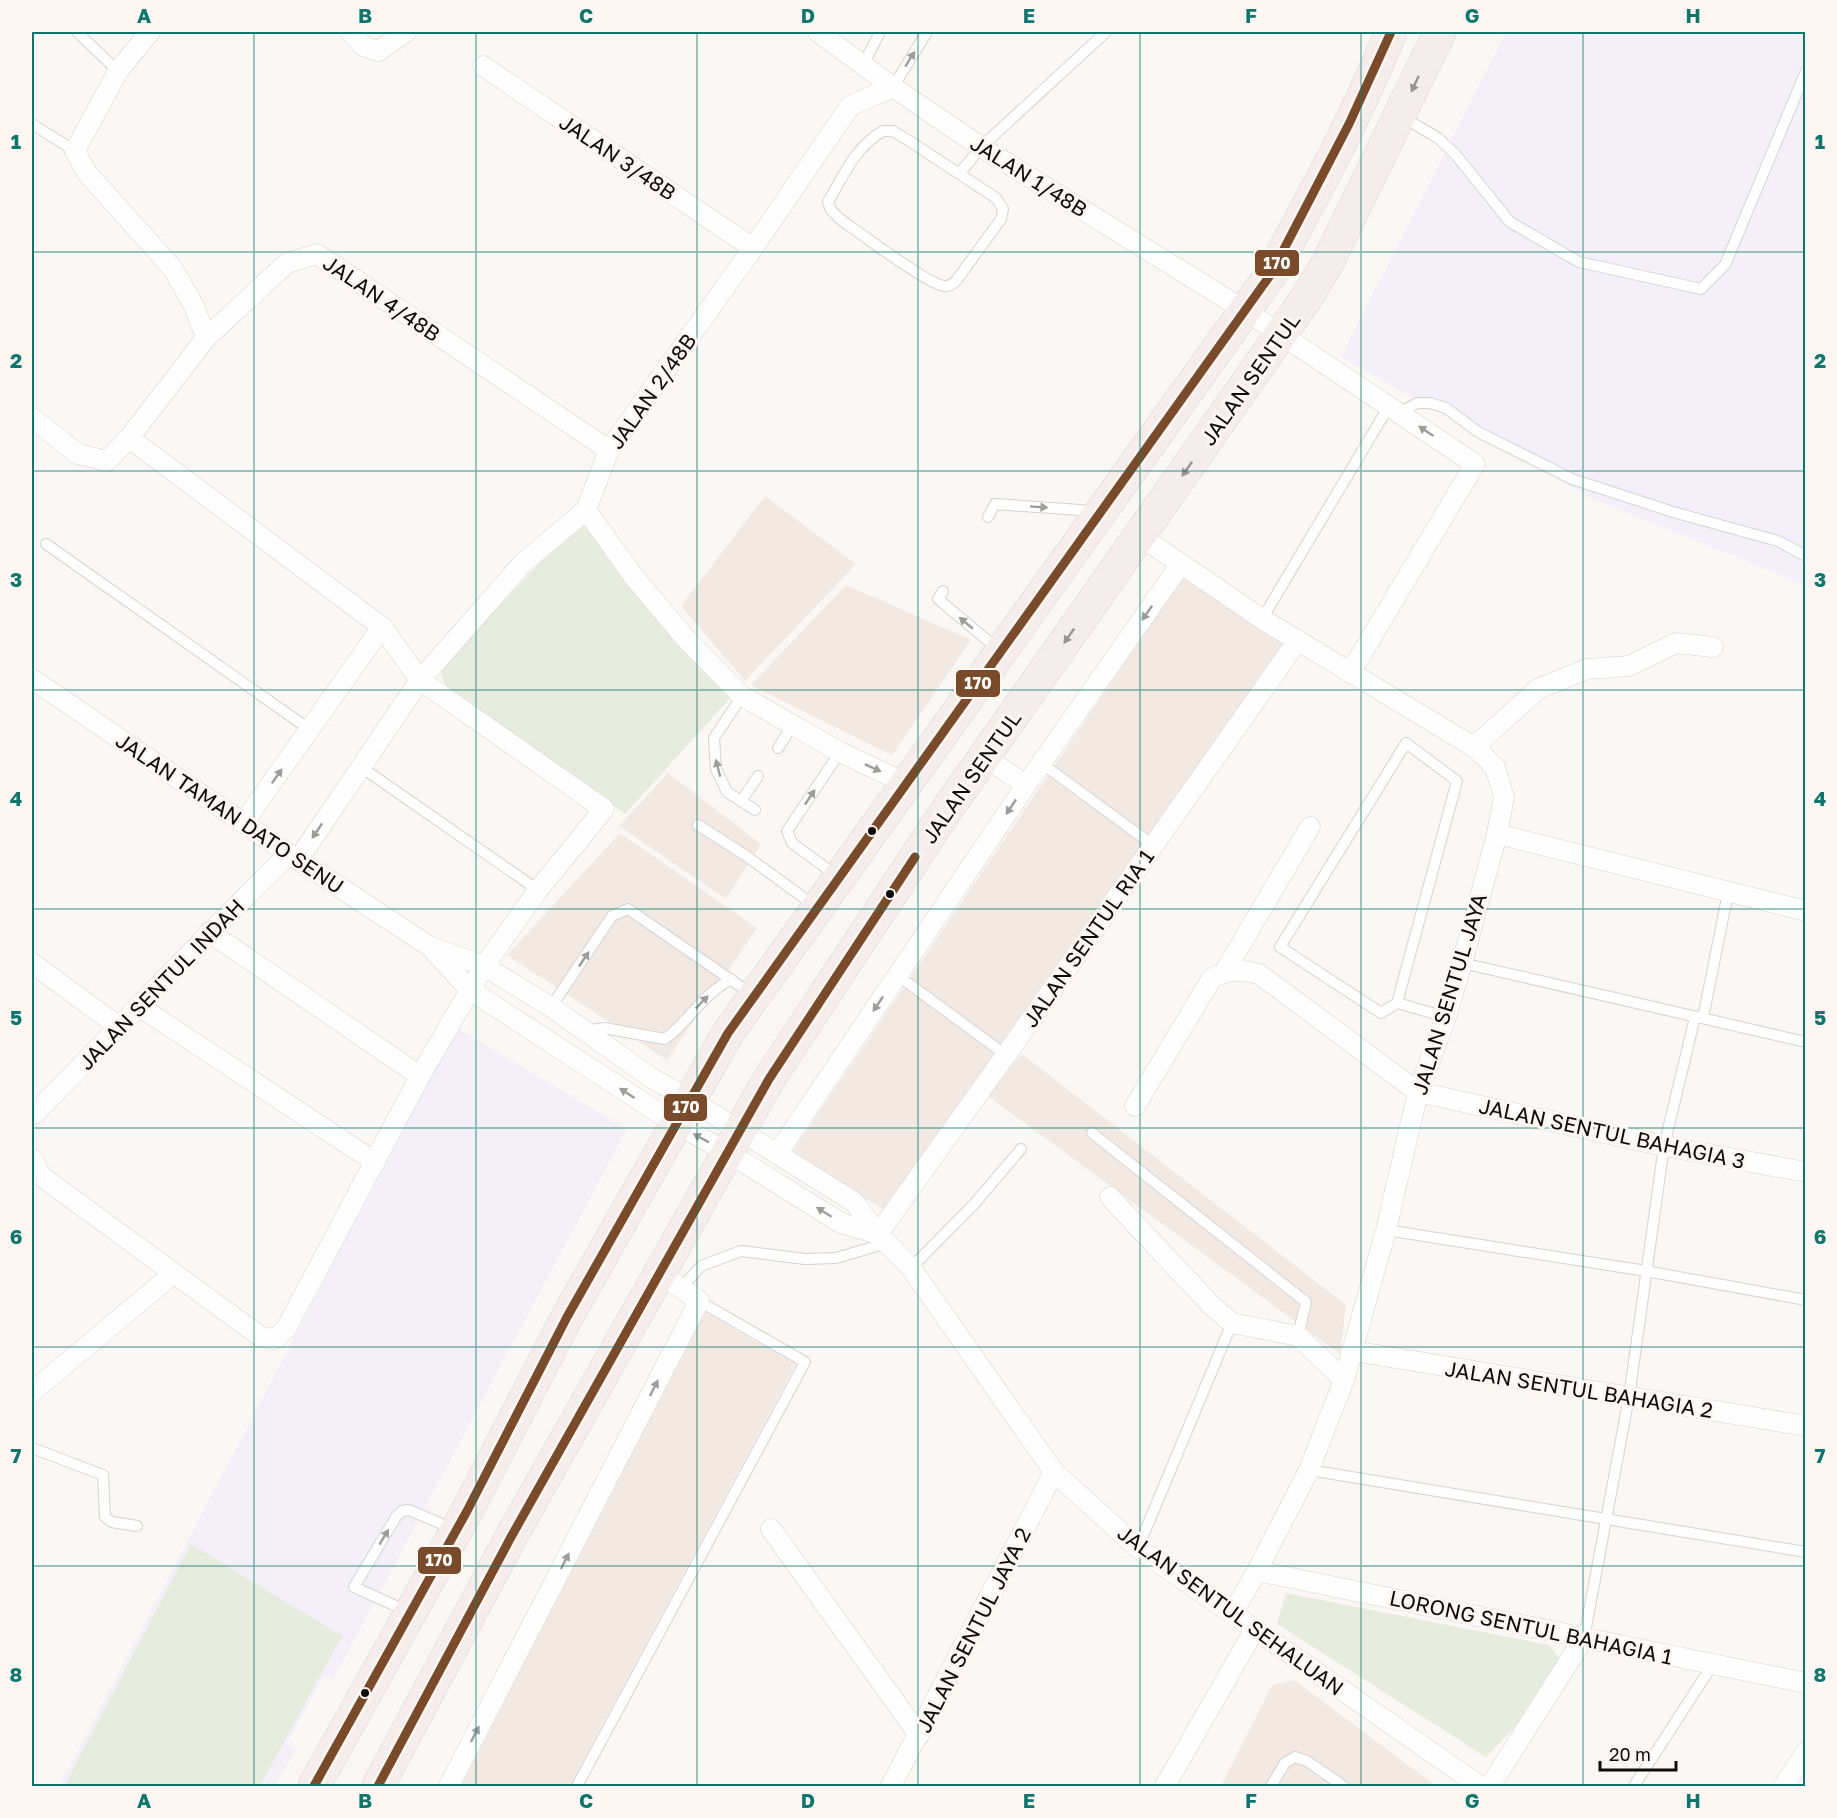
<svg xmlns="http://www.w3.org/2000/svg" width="1837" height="1818" viewBox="0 0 1837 1818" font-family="'Golos Text',sans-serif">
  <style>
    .built { fill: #f2e9e3 }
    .education { fill: #f4f0f9 }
    .green { fill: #e7ecde }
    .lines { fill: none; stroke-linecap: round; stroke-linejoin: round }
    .lane-casing { stroke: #d7d3d2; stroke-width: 12 }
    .street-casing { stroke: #d7d3d2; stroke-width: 21 }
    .primary-casing { stroke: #d7d5d4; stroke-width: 33 }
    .lane { stroke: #fefefe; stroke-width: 10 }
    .street { stroke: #fefefe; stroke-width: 20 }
    .primary { stroke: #f5edec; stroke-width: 32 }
    .bus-1-casing { stroke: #fef6f2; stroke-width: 14 }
    .bus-1 { stroke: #7a4b2a; stroke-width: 9 }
    .oneway { fill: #9e9d9c }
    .oneway2 { fill: #999392 }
    .grid { fill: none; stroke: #0f766e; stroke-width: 1.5; stroke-opacity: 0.55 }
    .bus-dot { fill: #0e0c0a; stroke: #fef6f2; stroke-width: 2 }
    .labels { text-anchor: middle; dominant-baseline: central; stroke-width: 6; stroke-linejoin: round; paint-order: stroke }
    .street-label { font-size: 21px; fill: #0e0c0a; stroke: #fef6f2 }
    .line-badge { stroke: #fef6f2; stroke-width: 2 }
    .badge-label { font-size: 16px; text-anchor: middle; font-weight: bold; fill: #fff }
    .neatline { fill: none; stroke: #0f766e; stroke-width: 2 }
    .grid-label { font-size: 20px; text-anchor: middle; font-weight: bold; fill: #0f766e }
  </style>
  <rect width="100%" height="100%" fill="#fbf7f5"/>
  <g class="built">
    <polygon points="765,496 856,564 745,681 681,606"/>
    <polygon points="1182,578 1283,644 884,1210 792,1152"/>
    <polygon points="846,585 971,640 892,755 751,685"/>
    <polygon points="668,773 761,844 726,899 619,826"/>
    <polygon points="620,833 757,928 667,1060 507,955"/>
    <polygon points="1022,1054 1346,1305 1340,1354 985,1094"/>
    <polygon points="705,1312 796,1364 570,1786 461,1786"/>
    <polygon points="1294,1680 1436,1786 1221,1786 1272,1685"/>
  </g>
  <g class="education">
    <polygon points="1506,32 1805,32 1805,585 1591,498 1341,357"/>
    <polygon points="457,1028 627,1129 333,1680 324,1676 287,1743 296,1749 275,1786 59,1786"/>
  </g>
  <g class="green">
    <polygon points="580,521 731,697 625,814 445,685 439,668"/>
    <polygon points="191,1544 342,1636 260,1786 64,1786"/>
    <polygon points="1286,1593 1549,1645 1560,1659 1514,1728 1486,1757 1277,1624"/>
  </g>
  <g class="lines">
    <g class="lane-casing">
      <g id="lane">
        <polyline points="77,32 118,71"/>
        <polyline points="863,65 880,32"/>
        <polyline points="893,87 927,32"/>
        <polyline points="1401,116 1438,138 1455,154 1510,222 1579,262 1701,289 1725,265 1806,71"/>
        <polyline points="32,124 75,151"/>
        <path d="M883,131H893L911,142L996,198L1003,209L1001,219L956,281C952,284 949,287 944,286C929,285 857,231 840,219L831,210L828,202C843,176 856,146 883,131Z"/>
        <polyline points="960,173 981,147 1106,32"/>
        <polyline points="1399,413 1417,403 1430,403 1446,408 1478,432 1572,479 1673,512 1778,541 1806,556"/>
        <polyline points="988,517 995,504 1094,511"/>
        <polyline points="46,544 309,729"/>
        <polyline points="943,591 938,599 999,650"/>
        <polyline points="1262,619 1389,406"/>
        <polyline points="742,696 714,738 716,769 727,792 755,810"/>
        <polygon points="1406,743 1457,781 1397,1003 1381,1013 1280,947"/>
        <polyline points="778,748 793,725"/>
        <polyline points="1041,763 1153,845"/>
        <polyline points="361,767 538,890"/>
        <polyline points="741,801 758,776"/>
        <polyline points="698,825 745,855 815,906"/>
        <polyline points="837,876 792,843 787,831 840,752"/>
        <polyline points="1462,963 1806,1042"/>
        <polyline points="897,975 1006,1055"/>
        <polyline points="1397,1003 1446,1017"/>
        <polyline points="551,1007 612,916 628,909 753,995"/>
        <polyline points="1703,1018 1728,893"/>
        <path d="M586,1031L604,1028L665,1039C691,1019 701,996 731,979"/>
        <polyline points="1092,1133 1306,1302 1298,1336"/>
        <polyline points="1386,1230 1646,1271 1806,1300"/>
        <polyline points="911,1268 975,1203 1021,1149"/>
        <polyline points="681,1288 701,1266 741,1251 805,1259 836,1258 887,1243"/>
        <polyline points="32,1448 103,1475 105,1517 112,1522 137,1526"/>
        <polyline points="1309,1470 1806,1552"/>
        <polyline points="1138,1548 1232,1323"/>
        <polyline points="407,1611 354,1587 396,1517 402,1511 409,1510 454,1529"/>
        <polyline points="1584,1638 1629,1397 1664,1146 1695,1017"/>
        <polyline points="577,1786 805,1362 699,1301"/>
        <polyline points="1271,1786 1285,1763 1295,1757 1307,1761 1343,1786"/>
        <polyline points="1634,1786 1713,1664"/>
      </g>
    </g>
    <g class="street-casing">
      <g id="street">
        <polyline points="150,32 118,71 75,151 87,173 173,269 194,306 206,338"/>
        <polyline points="351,32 363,46 378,51 406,32"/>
        <polyline points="818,32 893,87 981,147 1246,311 1475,464 1350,673"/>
        <polyline points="483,66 753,248"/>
        <polyline points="893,87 850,106 753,248 609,450 586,510 634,577 687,640 742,696 840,752 907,784"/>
        <polyline points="32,418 78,454 107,461 129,438 206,338 287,263 317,254 609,450"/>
        <polyline points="1140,536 1262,619 1474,747 1495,767 1504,797 1497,834 1462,963 1446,1017 1418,1092 1386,1230 1344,1380 1309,1470 1257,1571 1232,1614"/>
        <polyline points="32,679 289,854 429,946 484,966 551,1007 653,1079 689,1099 854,1202 878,1234 911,1268 1054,1472 1138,1548 1480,1786"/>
        <polyline points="1474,747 1538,689 1587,669 1629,666 1676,643 1713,647"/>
        <polyline points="984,757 1026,785"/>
        <polyline points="244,822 382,627"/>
        <polyline points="1497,834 1806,911"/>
        <polyline points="298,860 420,680 523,563 586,510"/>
        <polyline points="209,932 420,1076"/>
        <polyline points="433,950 470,990 676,1124 727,1152 841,1223 878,1234"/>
        <polyline points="32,963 119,1027"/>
        <polyline points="1225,971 1310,827"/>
        <polyline points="140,1007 375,1162"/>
        <path d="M1135,1106L1212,978C1229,969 1240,969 1259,974L1418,1092L1664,1146L1806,1172"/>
        <path d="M34,1114C119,1028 202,939 289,854"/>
        <polyline points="777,1154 1026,785 1180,565"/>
        <polyline points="32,1159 41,1176 261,1337 275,1339 286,1329 420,1076 484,966 538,890 604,809 420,680 382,627 129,438"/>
        <polyline points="1110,1197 1212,1306 1232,1323 1298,1336 1344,1380"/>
        <polyline points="878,1234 1006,1055 1298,640"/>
        <polyline points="1353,1351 1806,1426"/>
        <polyline points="32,1392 173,1274"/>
        <polyline points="771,1529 919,1735"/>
        <polyline points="1257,1571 1806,1683"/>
        <polyline points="449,1786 699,1301 661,1274"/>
        <polyline points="891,1786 1054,1472"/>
        <polyline points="1165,1786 1255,1629"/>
        <polyline points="1490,1786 1584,1638"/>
        <polyline points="1784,1786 1806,1752"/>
      </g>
    </g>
    <g class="primary-casing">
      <g id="primary">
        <path d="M314,1786L467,1511L567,1317L728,1033L1271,274C1314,195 1357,115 1391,32"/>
        <polyline points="378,1786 511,1537 769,1079 946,811 1307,297 1327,264 1440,32"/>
      </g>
    </g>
    <use href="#lane" class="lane"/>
    <use href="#street" class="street"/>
    <use href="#primary" class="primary"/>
    <g class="bus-1-casing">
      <g id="bus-1">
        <polyline points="314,1786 467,1511 567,1317 728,1033 1271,274 1349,124 1391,32"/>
        <polyline points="378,1786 511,1537 769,1079 915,857"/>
      </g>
    </g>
    <use href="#bus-1" class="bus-1"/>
  </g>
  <defs><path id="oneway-solid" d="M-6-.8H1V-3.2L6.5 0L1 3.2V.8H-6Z" transform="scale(1.5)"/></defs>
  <g class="oneway">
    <use href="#oneway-solid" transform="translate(910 59) rotate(-58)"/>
    <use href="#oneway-solid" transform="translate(1426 431) rotate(-146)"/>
    <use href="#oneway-solid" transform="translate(1039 507) rotate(4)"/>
    <use href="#oneway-solid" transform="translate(1147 613) rotate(125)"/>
    <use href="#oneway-solid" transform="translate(966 623) rotate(-140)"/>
    <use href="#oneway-solid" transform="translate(718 768) rotate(-104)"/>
    <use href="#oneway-solid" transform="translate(873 768) rotate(25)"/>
    <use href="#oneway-solid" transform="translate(277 776) rotate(-55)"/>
    <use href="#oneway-solid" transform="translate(810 797) rotate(-56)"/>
    <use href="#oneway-solid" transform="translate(1011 807) rotate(124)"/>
    <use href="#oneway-solid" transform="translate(317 831) rotate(124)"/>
    <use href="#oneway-solid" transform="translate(584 959) rotate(-56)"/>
    <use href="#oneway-solid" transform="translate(702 1002) rotate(-46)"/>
    <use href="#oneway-solid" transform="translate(878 1004) rotate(124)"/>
    <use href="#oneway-solid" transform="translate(627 1093) rotate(-147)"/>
    <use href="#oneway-solid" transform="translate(701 1138) rotate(-151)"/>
    <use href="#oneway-solid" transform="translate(824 1212) rotate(-148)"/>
    <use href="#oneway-solid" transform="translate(654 1388) rotate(-63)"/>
    <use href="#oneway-solid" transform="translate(384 1537) rotate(-59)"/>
    <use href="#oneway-solid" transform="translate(565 1561) rotate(-63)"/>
    <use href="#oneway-solid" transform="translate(475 1734) rotate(-63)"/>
  </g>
  <g class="oneway2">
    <use href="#oneway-solid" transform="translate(1415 84) rotate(115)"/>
    <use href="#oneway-solid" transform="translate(1187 469) rotate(125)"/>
    <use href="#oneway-solid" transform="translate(1069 636) rotate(125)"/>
  </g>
  <path class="grid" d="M254,32V1786M476,32V1786M697,32V1786M918,32V1786M1140,32V1786M1361,32V1786M1583,32V1786M32,252H1806M32,471H1806M32,690H1806M32,909H1806M32,1128H1806M32,1347H1806M32,1566H1806"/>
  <g class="bus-dot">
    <circle cx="872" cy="831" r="5"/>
    <circle cx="890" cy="894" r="5"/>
    <circle cx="365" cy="1693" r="5"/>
  </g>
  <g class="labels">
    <g class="street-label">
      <text transform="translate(618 157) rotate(34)">JALAN 3/48B</text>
      <text transform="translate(1029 176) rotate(32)">JALAN 1/48B</text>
      <text transform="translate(382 298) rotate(34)">JALAN 4/48B</text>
      <text transform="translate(1250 379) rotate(-55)">JALAN SENTUL</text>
      <text transform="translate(652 391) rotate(-55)">JALAN 2/48B</text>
      <text transform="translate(971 777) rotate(-55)">JALAN SENTUL</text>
      <text transform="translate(230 813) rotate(34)">JALAN TAMAN DATO SENU</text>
      <text transform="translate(1088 938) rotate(-55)">JALAN SENTUL RIA 1</text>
      <text transform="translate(161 984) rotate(-46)">JALAN SENTUL INDAH</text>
      <text transform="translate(1449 994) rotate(-73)">JALAN SENTUL JAYA</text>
      <text transform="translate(1612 1133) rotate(12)">JALAN SENTUL BAHAGIA 3</text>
      <text transform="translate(1579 1389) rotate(9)">JALAN SENTUL BAHAGIA 2</text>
      <text transform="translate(1231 1610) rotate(36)">JALAN SENTUL SEHALUAN</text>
      <text transform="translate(1531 1627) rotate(12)">LORONG SENTUL BAHAGIA 1</text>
      <text transform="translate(973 1630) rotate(-63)">JALAN SENTUL JAYA 2</text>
    </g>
  </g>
  <g class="line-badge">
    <rect x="1254" y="249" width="46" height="28" rx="6" fill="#7a4b2a"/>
    <rect x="955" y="669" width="46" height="29" rx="6" fill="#7a4b2a"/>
    <rect x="663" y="1093" width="45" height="29" rx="6" fill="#7a4b2a"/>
    <rect x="417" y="1546" width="45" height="29" rx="6" fill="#7a4b2a"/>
  </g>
  <g class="badge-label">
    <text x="1277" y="269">170</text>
    <text x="978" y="689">170</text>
    <text x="686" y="1113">170</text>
    <text x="439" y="1566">170</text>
  </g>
  <rect width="1837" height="1818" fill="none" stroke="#fef6f2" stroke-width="66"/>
  <path d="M1600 1761v9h76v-9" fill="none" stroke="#0e0c0a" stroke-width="3"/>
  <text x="1609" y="1761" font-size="18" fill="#0e0c0a" stroke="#fef6f2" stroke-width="4.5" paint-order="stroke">20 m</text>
  <rect x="33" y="33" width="1771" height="1752" class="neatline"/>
  <g class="grid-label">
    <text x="144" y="23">A</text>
    <text x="365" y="23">B</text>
    <text x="586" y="23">C</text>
    <text x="808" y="23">D</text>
    <text x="1029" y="23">E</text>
    <text x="1251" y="23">F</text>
    <text x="1472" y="23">G</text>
    <text x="1693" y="23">H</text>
    <text x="16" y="149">1</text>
    <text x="1820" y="149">1</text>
    <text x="16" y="368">2</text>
    <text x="1820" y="368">2</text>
    <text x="16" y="587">3</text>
    <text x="1820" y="587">3</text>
    <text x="16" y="806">4</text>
    <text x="1820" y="806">4</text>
    <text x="16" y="1025">5</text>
    <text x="1820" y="1025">5</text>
    <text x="16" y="1244">6</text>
    <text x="1820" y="1244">6</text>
    <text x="16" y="1463">7</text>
    <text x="1820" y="1463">7</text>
    <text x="16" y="1682">8</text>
    <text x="1820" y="1682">8</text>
    <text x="144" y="1808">A</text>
    <text x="365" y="1808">B</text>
    <text x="586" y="1808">C</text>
    <text x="808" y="1808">D</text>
    <text x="1029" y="1808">E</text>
    <text x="1251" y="1808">F</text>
    <text x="1472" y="1808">G</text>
    <text x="1693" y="1808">H</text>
  </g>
</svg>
